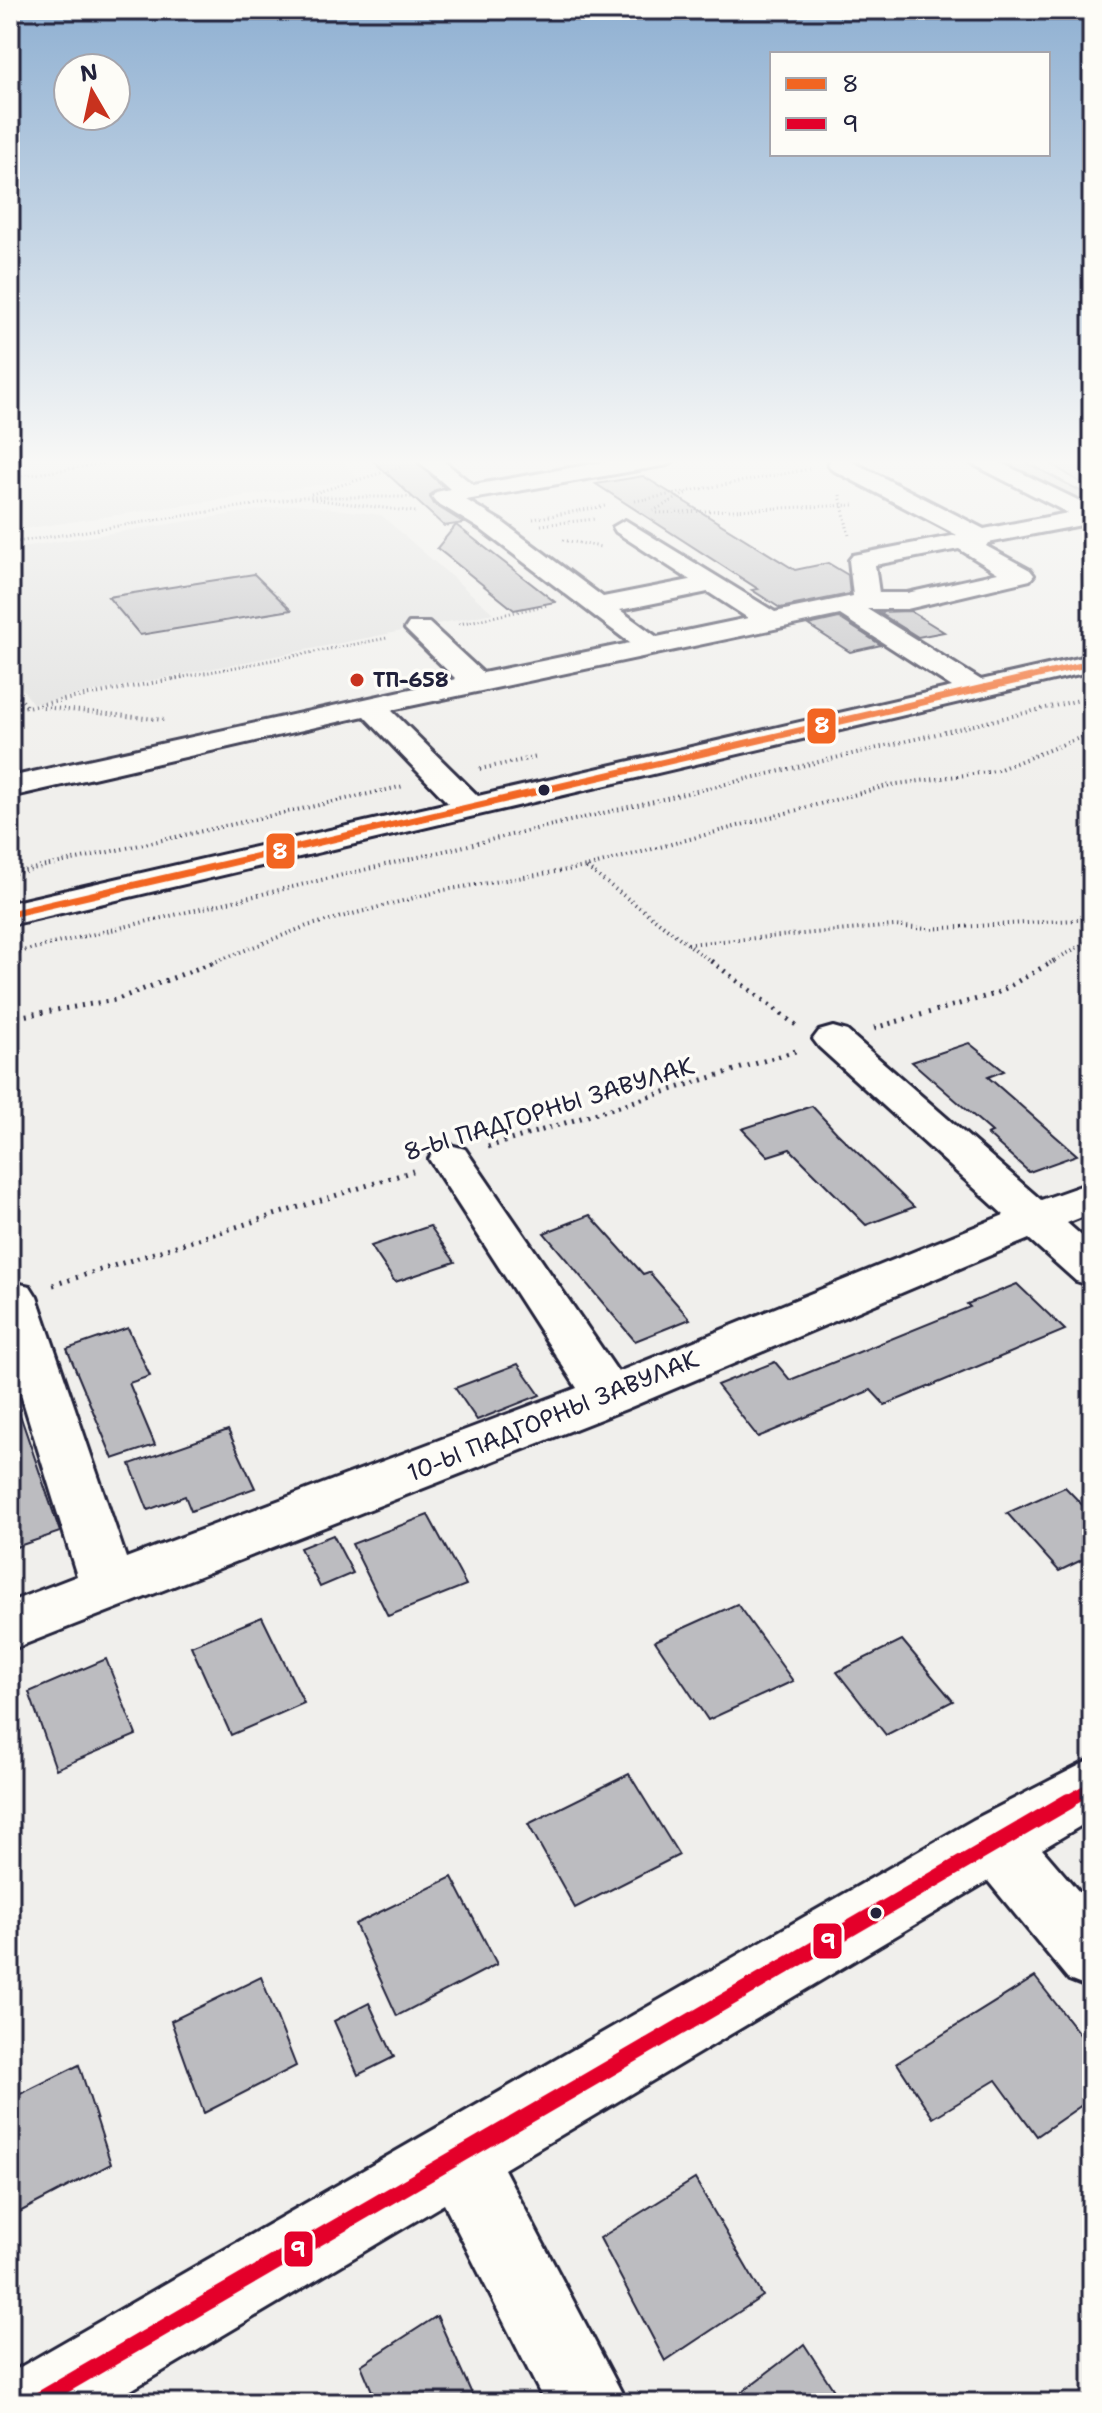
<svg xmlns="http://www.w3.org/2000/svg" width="1102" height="2413" viewBox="0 0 1102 2413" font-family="'Shantell Sans',sans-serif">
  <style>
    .built { fill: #e0e0df }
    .green { fill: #d2d1d1; stroke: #7a7a86; stroke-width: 2 }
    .building { fill: #bcbcc0; stroke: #22223b; stroke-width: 2 }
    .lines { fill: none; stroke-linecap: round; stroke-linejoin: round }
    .minor-casing { stroke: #22223b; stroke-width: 6 }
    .path-far2 { stroke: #22223b; stroke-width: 3; stroke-dasharray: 1 3; stroke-linecap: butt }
    .path-far1 { stroke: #22223b; stroke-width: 4; stroke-dasharray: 1 4; stroke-linecap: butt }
    .path { stroke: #22223b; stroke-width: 5; stroke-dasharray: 2 6; stroke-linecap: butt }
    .minor { fill: #fdfcf7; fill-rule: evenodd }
    .bus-1-far1-casing { stroke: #fdfcf7; stroke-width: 9 }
    .bus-1-casing { stroke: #fdfcf7; stroke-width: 11 }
    .bus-2-far1-casing { stroke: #fdfcf7; stroke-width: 18 }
    .bus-2-casing { stroke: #fdfcf7; stroke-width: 22 }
    .bus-1-far1 { stroke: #f26522; stroke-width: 6 }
    .bus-1 { stroke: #f26522; stroke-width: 7 }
    .bus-2-far1 { stroke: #e4002b; stroke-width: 12 }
    .bus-2 { stroke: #e4002b; stroke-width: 16 }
    .poi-dot { fill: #c8321e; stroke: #fdfcf7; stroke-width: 3 }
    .bus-dot { fill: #22223b; stroke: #fdfcf7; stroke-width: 3 }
    .labels { text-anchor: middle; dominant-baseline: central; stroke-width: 7; stroke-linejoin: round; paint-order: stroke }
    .far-poi-label { font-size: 20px; font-weight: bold; fill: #22223b; stroke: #fdfcf7; text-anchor: start }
    .street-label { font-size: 24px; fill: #22223b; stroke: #fdfcf7 }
    .line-badge { stroke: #fdfcf7; stroke-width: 3 }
    .badge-label { font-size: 22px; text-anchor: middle; font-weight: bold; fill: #fff }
  </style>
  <rect width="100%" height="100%" fill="#f0efec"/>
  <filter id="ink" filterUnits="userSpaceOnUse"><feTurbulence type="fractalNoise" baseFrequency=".0125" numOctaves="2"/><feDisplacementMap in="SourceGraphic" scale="16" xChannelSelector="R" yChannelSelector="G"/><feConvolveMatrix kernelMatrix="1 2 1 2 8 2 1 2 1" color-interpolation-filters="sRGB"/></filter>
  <g filter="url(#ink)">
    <g class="built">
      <polygon points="10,458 338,458 358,479 10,531"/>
      <polygon points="297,504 381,515 493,613 33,704 10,671 10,549"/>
    </g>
    <g class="green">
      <polygon points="982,458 1018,458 1092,497 1092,512"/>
      <polygon points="1042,458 1092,458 1092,490"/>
    </g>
    <g class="building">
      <polygon points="370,458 412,458 444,487 430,495 434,504 464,523 444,526"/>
      <polygon points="643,476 795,570 828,563 848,575 850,594 780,608 752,590 758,589 596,484"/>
      <polygon points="456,525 555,602 514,610 437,548"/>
      <polygon points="254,574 291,610 140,635 108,597"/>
      <polygon points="910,611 944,632 918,637 878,612"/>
      <polygon points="839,618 881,645 850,652 808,625"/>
      <polygon points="969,1043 1004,1071 988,1077 1077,1155 1029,1172 987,1134 992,1132 912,1062"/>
      <polygon points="812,1106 837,1133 914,1207 866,1225 790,1149 768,1156 742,1129"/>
      <polygon points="590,1215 643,1274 649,1272 690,1319 635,1341 544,1233"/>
      <polygon points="430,1226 455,1262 395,1282 371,1246"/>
      <polygon points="1017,1284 1065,1330 885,1405 871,1390 758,1437 717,1385 775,1362 790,1380 970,1307 967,1304"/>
      <polygon points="128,1328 150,1376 129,1383 155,1445 113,1459 67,1349"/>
      <polygon points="518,1364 540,1395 477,1420 455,1388"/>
      <polygon points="17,1406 60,1532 10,1549 10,1407"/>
      <polygon points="228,1430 255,1488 191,1511 185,1496 148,1510 130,1464"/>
      <polygon points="1065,1487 1092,1515 1092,1555 1059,1571 1007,1513"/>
      <polygon points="428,1515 466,1585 388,1616 352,1544"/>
      <polygon points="333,1535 353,1573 320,1587 300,1548"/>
      <polygon points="737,1604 793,1681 708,1720 655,1641"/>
      <polygon points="262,1617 304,1703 231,1735 191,1646"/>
      <polygon points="902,1640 953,1701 886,1735 837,1672"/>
      <polygon points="106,1659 136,1735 56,1769 29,1692"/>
      <polygon points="629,1774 679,1855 575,1908 528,1824"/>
      <polygon points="452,1877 497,1964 397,2016 355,1924"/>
      <polygon points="261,1977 296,2066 204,2113 171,2021"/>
      <polygon points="1035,1977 1092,2050 1092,2098 1037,2136 996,2080 933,2118 897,2063"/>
      <polygon points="369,2003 394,2057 358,2075 334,2021"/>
      <polygon points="79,2065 111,2164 10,2217 10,2099"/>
      <polygon points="695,2179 763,2296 665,2361 600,2238"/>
      <polygon points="437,2316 476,2403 377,2403 361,2365"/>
      <polygon points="804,2344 842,2403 727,2403 793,2353"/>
    </g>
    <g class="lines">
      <g class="minor-casing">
        <g id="minor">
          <path d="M415,458H440L473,485L626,458H678L667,465L466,500L501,521L603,597L690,580L616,532L613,527L625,520L775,612L853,596L849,560L853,555L957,535L831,469L828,464L831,459H847L984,529L1068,513L961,458H991L1092,507V523L988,543L986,546L1030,570L1034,575L1030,580L907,609H867L981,680L1092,655V671L10,925V903L448,803L364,716L10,797V777L456,679L405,629L409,623H429L483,673L630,643L483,531L436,502L432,497L436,492L450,489ZM959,549L998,573L907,593H879L875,565ZM708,592L748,618L657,637L620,610ZM840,615L952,687L478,796L391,710Z"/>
          <polygon points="833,1027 847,1031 1041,1200 1092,1182 1092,1213 1067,1223 1092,1245 1092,1286 1076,1281 1029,1239 626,1409 10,1650 10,1602 77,1576 10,1359 10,1282 30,1286 37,1297 126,1558 577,1388 429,1159 435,1149 450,1145 465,1149 618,1372 1004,1215 819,1047 813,1039 819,1031"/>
          <polygon points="1092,1759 1092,1819 1042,1849 1092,1907 1092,1989 1069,1980 988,1881 504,2169 627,2403 545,2403 444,2204 109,2403 10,2403 10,2373 973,1820"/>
        </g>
      </g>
      <g class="path-far2">
        <polyline points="10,478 139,458"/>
        <polyline points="311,494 401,467"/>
        <polyline points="840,495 849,536"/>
        <polyline points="311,499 416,512"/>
        <polyline points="635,501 810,469"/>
        <polyline points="653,511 687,493"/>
        <polyline points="657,513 854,505"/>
        <polyline points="533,519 605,506"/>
        <polyline points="541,525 595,519"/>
        <polyline points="563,540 601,547"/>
        <polyline points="10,543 303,497 413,497"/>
        <polyline points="459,624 548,605"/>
        <polyline points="173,679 387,638"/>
      </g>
      <g class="path-far1">
        <polyline points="10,685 27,707 183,677"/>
        <polyline points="10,704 29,707"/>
        <polyline points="43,707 164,720"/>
        <polyline points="480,769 537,757"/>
        <polyline points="587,868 713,963"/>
        <polyline points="10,874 404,786"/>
        <polyline points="688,944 894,926 927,929 1092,919"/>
        <polyline points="10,954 1092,697"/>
        <polyline points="212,963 307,926 444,890 586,867 890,785 995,771 1092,733"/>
        <polyline points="1050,963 1092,939"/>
      </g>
      <g class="path">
        <polyline points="711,961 796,1025"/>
        <polyline points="10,1018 115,1000 217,961"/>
        <polyline points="874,1028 995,994 1054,961"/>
        <polyline points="488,1147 799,1050"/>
        <polyline points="53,1285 413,1171"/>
      </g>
      <use href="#minor" class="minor"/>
      <g class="bus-1-far1-casing">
        <polyline id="bus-1-far1" points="1023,679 1092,663"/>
      </g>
      <g class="bus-1-casing">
        <polyline id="bus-1" points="10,914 1031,677"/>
      </g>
      <g class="bus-2-far1-casing">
        <polyline id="bus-2-far1" points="1065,1803 1092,1787"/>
      </g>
      <g class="bus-2-casing">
        <polyline id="bus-2" points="34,2403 1069,1801"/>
      </g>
      <use href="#bus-1-far1" class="bus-1-far1"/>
      <use href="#bus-1" class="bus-1"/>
      <use href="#bus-2-far1" class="bus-2-far1"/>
      <use href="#bus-2" class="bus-2"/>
    </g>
  </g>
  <linearGradient id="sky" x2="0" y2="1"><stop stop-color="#8fb0d2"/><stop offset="0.58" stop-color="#f8f8f6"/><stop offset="1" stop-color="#f8f8f6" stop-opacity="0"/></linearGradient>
  <rect width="1102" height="796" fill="url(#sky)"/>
  <circle class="poi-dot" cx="357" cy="680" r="8"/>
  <g class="bus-dot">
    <circle cx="544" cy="790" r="7"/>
    <circle cx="876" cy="1913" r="7"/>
  </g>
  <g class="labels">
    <g class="far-poi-label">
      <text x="373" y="680">ТП-658</text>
    </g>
    <g class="street-label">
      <text transform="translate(549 1109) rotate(-17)">8-Ы ПАДГОРНЫ ЗАВУЛАК</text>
      <text transform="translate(553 1416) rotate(-22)">10-Ы ПАДГОРНЫ ЗАВУЛАК</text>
    </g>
  </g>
  <g class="line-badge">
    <rect x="806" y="707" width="31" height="38" rx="8" fill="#f26522"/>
    <rect x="265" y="832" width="31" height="38" rx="8" fill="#f26522"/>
    <rect x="812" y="1922" width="31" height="38" rx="8" fill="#e4002b"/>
    <rect x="283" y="2230" width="31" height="38" rx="8" fill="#e4002b"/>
  </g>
  <g class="badge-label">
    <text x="822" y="733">8</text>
    <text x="280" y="859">8</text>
    <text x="828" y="1949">9</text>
    <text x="298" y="2257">9</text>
  </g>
  <rect width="1102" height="2413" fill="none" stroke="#fdfcf7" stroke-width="40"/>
  <rect x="20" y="20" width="1062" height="2373" fill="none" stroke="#22223b" stroke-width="3" filter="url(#ink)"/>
  <rect x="770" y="52" width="280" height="104" fill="#fdfcf7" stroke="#a5a5ac" stroke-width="2"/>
  <rect x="786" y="78" width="40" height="12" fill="#f26522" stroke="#a5a5ac" stroke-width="2"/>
  <text x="842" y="92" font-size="24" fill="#22223b">8</text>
  <rect x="786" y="118" width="40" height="12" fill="#e4002b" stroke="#a5a5ac" stroke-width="2"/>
  <text x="842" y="132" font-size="24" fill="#22223b">9</text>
  <g transform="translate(92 92) rotate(351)"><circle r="38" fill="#fdfcf7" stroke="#a5a5ac" stroke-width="2"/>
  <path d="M0-6L14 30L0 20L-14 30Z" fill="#c8321e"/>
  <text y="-12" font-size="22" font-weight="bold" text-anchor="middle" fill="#22223b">N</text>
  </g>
</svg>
